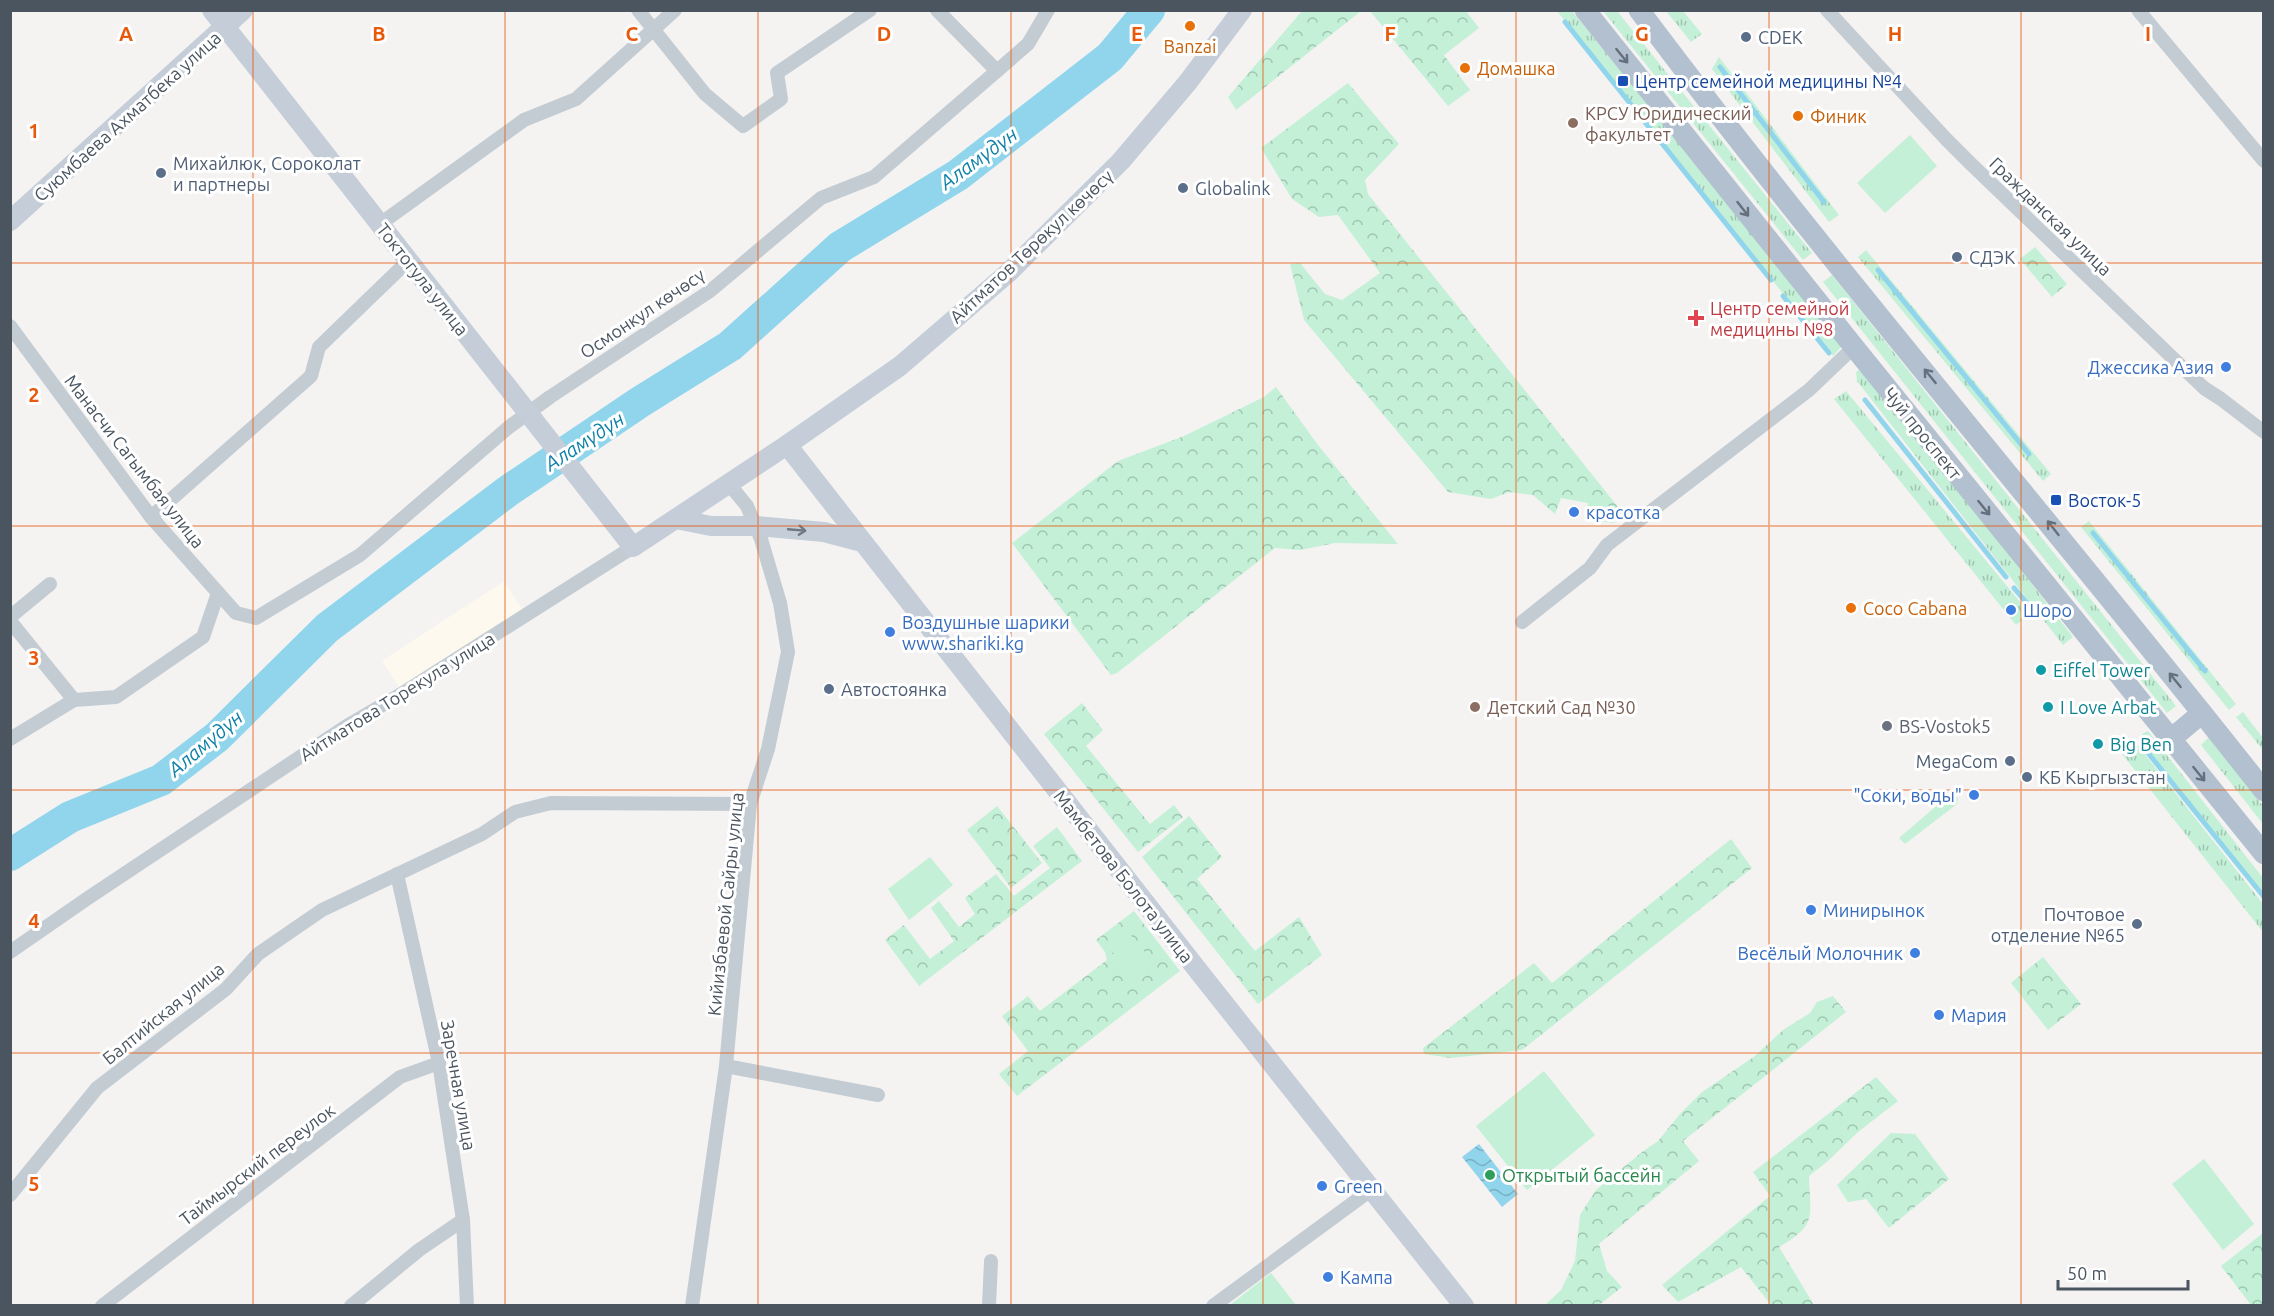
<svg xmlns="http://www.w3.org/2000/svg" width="2274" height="1316" viewBox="0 0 2274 1316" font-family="Ubuntu,sans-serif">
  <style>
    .commercial { fill: #fdf9ee }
    .grass { fill: url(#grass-tufts) }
    .forest { fill: url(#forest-crowns) }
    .garden { fill: #c3f0d6 }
    .water { fill: url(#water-waves) }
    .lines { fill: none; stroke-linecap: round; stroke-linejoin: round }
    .stream { stroke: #91d5ec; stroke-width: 5 }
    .river { stroke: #91d5ec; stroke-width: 32 }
    .street { stroke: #c4ccd3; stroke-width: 14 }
    .secondary { stroke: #c4cdd8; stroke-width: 20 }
    .primary { stroke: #b3c0d0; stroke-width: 21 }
    .oneway { stroke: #64707c }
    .oneway2 { stroke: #6f7984 }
    .grid { fill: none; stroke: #e8590c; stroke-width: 1.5; stroke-opacity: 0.55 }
    .food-dot { fill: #e8710a; stroke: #fff; stroke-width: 2 }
    .service-dot { fill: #5c6f8a; stroke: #fff; stroke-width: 2 }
    .transit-dot { fill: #1a4fb4; stroke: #fff; stroke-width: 2 }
    .education-dot { fill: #8d6e63; stroke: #fff; stroke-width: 2 }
    .health-dot { fill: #e0444e; stroke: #fff; stroke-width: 2 }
    .shop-dot { fill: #3f7fe0; stroke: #fff; stroke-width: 2 }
    .culture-dot { fill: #0f9aa8; stroke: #fff; stroke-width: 2 }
    .worship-dot { fill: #6b7280; stroke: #fff; stroke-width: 2 }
    .leisure-dot { fill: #2e9e5b; stroke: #fff; stroke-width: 2 }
    .labels { text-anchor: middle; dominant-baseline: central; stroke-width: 6; stroke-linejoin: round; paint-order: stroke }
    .service-label { font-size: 18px; fill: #4e5e75; stroke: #fff; text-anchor: start }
    .food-label { font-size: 18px; fill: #c56008; stroke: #fff; text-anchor: start }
    .transit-label { font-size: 18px; fill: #164399; stroke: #fff; text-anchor: start }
    .education-label { font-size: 18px; fill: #785e54; stroke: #fff; text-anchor: start }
    .street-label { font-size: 18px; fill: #4a5560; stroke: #fff }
    .health-label { font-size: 18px; fill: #be3a42; stroke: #fff; text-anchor: start }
    .shop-label { font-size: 18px; fill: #366cbe; stroke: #fff; text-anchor: start }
    .culture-label { font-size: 18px; fill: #0d838f; stroke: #fff; text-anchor: start }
    .worship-label { font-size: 18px; fill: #5b616d; stroke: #fff; text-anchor: start }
    .leisure-label { font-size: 18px; fill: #27864d; stroke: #fff; text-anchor: start }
    .water-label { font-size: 20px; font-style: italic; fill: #0e80a7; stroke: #fff }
    .grid-label { font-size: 20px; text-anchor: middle; font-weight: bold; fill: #e8590c; stroke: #fff; stroke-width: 6; stroke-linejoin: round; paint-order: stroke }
  </style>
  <defs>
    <pattern id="grass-tufts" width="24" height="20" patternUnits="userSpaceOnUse" patternTransform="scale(1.5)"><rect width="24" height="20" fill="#c3f0d6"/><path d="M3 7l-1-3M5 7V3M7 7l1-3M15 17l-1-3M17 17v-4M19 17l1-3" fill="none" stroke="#a0c5b1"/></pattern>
    <pattern id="forest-crowns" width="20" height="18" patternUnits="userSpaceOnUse" patternTransform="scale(1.5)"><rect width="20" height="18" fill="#c3f0d6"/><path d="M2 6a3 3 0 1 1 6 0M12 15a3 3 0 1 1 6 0" fill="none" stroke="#a0c5b1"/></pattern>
    <pattern id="water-waves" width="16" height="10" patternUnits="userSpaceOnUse" patternTransform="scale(1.5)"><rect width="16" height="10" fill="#91d5ec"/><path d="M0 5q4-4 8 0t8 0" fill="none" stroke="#78b0c3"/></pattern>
  </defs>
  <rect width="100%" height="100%" fill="#f4f3f2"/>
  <polygon class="commercial" points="504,581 525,614 403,693 382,661"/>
  <g class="grass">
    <polygon points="1557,11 1572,11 1842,346 1833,356"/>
    <polygon points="1603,11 1617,11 1812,253 1803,260"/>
    <polygon points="1666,11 1683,11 1702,34 1691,42"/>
    <polygon points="1719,57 1839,215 1829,222 1712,69"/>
    <polygon points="1866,250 2051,474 2043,481 1858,257"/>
    <polygon points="1832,275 2176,706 2167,713 1823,282"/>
    <polygon points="1863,367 2073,637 2063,645 1857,381 1856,372"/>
    <polygon points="1846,391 2030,614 2016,625 1834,399"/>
    <polygon points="2089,521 2236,704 2229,710 2081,527"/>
    <polygon points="2243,712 2263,738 2263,750 2236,717"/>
    <polygon points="2148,731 2263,878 2263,894 2158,764 2143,742 2142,734"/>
    <polygon points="2209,737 2263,806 2263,824 2201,745"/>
    <polygon points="2136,743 2263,904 2263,932 2122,754"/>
    <polygon points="1953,794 1958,798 1957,804 1905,844 1899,838 1948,796"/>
  </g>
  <g class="forest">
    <polygon points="1302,11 1361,11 1236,110 1228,97"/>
    <polygon points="1370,11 1466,11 1479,28 1444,55 1470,90 1448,106"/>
    <polygon points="1348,83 1399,144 1365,180 1368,194 1622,512 1614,523 1585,519 1588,503 1561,498 1555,514 1533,495 1509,492 1491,499 1448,492 1304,320 1290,264 1300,263 1325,294 1342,300 1380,273 1338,215 1319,217 1292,199 1261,148"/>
    <polygon points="2035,247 2067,284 2052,297 2020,259"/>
    <polygon points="1276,387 1318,445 1398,544 1335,543 1300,550 1275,548 1117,673 1111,675 1012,543 1118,461 1184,436 1264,397"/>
    <polygon points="1082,703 1103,730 1086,746 1150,824 1174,805 1183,817 1138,852 1044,734"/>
    <polygon points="997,806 1042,863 1011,888 967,830"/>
    <polygon points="1189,816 1222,857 1197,879 1255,951 1299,917 1322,955 1258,1004 1142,857"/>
    <polygon points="1057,827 1082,861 919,986 885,940 904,925 930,959 954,941 931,908 939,901 959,927 975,914 965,898 996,874 1014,896 1050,868 1033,846"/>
    <polygon points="1731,839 1752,868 1522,1050 1451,1058 1424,1054 1423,1048 1534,963 1552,983"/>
    <polygon points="1134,911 1180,971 1017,1096 999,1074 1028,1051 1002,1016 1028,996 1040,1011 1107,960 1105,952 1096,940"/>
    <polygon points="2043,957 2081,1004 2048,1030 2011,983"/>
    <polygon points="1833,996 1846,1012 1683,1141 1699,1161 1599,1244 1607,1271 1622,1287 1599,1305 1545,1305 1561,1290 1575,1261 1580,1215 1596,1190 1642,1152 1658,1141 1680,1114 1702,1092 1755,1056 1783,1030 1810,1013 1817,1002"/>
    <path d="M1876,1077L1898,1101L1858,1132L1828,1161L1809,1176C1810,1217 1818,1224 1779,1247L1814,1305H1771L1741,1267L1678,1302L1662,1285L1770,1196L1753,1172Z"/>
    <polygon points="1891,1133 1915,1134 1949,1179 1889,1228 1866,1199 1848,1202 1837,1185"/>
    <polygon points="2263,1233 2263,1305 2251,1305 2221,1266"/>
  </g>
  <g class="garden">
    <polygon points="1910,135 1937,166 1885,213 1857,183"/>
    <polygon points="930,857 953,885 909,920 888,889"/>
    <polygon points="1130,934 1157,967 1137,983 1110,949"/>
    <polygon points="1544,1071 1595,1135 1527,1190 1476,1126"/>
    <polygon points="2204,1159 2254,1224 2223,1250 2172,1184"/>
    <polygon points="1271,1273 1296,1305 1230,1305"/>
  </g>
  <polygon class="water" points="1479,1144 1518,1194 1502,1207 1462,1157"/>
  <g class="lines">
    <g class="stream">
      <polyline points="1565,22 1771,280"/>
      <polyline points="1720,67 1824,202"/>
      <polyline points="1878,270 2029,454"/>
      <polyline points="1783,296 1829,353"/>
      <polyline points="1865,400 2006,577"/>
      <polyline points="2093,533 2205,671"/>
      <polyline points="2014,588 2034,611"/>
      <polyline points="2144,748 2264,897"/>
    </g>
    <polyline class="river" points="10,855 70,817 161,780 217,737 327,628 508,491 640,402 730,346 840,247 958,175 1110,57 1149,10"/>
    <g class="street">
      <polyline points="638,10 705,94 743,126 781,99 777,73 870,10"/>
      <polyline points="937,10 997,71"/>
      <polyline points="1827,10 1946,139 1971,164 2204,388 2221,399 2264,432"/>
      <polyline points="2138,10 2264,161"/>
      <polyline points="380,224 524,120 576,99 675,10"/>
      <polyline points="10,326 151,517 236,613 256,618 360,555 509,427 550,397 710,291 821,198 874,177 1028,44 1048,10"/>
      <polyline points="151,517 311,376 319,347 409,260"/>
      <polyline points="10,617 50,584"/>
      <polyline points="10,621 74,700"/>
      <polyline points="1522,622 1590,568 1607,545 1809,390 1854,347"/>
      <polyline points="10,739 74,700 116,697 203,637 218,593"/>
      <polyline points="397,874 439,1063 463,1220 467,1306"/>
      <polyline points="10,952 88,898 345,727 403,693 633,547"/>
      <polyline points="726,1066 878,1095"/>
      <polyline points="10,1195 97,1088 226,989 258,954 322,910 482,834 515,812 551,803 750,804"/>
      <polyline points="102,1306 400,1077 439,1063"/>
      <polyline points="351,1306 419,1250 463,1220"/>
      <polyline points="692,1306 726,1066 750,804 768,749 788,652 780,603 761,539 747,506 729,484"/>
      <polyline points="989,1306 991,1261"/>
      <polyline points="1213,1306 1372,1189"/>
    </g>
    <g class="secondary">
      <polyline points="212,10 633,547 787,445 900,366 1008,273 1121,161 1188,82 1242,10"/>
      <polyline points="10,221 243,10"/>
      <polyline points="787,445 1200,973 1464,1306"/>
      <polyline points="676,519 711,526 756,526 824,532 862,542"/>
    </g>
    <g class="primary">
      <polyline points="1585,10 1854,347 2264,854"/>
      <path d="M1639,10C1839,277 2058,529 2264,791"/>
      <polyline points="2171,739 2202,713"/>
    </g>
  </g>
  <defs><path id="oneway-shaft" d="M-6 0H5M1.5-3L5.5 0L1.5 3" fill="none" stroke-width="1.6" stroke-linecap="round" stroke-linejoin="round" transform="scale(1.5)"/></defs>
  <g class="oneway">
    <use href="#oneway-shaft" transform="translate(1622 56) rotate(51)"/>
    <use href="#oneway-shaft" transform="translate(1743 209) rotate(52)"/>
    <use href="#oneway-shaft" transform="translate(1930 376) rotate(-129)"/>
    <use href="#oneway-shaft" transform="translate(1984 508) rotate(51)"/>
    <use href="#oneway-shaft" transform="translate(2053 528) rotate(-128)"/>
    <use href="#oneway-shaft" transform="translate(2175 680) rotate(-129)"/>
    <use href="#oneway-shaft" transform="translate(2199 774) rotate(51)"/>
  </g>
  <use class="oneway2" href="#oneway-shaft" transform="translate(797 530) rotate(5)"/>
  <path class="grid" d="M253,10V1306M505,10V1306M758,10V1306M1011,10V1306M1263,10V1306M1516,10V1306M1769,10V1306M2021,10V1306M10,263H2264M10,526H2264M10,790H2264M10,1053H2264"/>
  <g class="food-dot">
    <circle cx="1190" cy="26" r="6"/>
    <circle cx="1465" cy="68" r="6"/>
    <circle cx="1798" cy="116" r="6"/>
    <circle cx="1851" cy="608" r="6"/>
  </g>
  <g class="service-dot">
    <circle cx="1746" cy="37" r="6"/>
    <circle cx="161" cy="173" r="6"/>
    <circle cx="1183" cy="188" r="6"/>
    <circle cx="1957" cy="257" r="6"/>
    <circle cx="829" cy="689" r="6"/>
    <circle cx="2010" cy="761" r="6"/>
    <circle cx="2027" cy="777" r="6"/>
    <circle cx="2137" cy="924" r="6"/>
  </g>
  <g class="transit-dot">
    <rect x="1617" y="75" width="12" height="12" rx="3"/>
    <rect x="2050" y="494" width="12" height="12" rx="3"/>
  </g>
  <g class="education-dot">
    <circle cx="1573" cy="123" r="6"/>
    <circle cx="1475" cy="707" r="6"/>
  </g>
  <path class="health-dot" d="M1693 309h6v6h6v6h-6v6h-6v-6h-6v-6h6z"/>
  <g class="shop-dot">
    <circle cx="2226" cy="367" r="6"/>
    <circle cx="1574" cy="512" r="6"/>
    <circle cx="2011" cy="610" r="6"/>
    <circle cx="890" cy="632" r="6"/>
    <circle cx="1974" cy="795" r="6"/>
    <circle cx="1811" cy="910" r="6"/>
    <circle cx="1915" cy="953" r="6"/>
    <circle cx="1939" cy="1015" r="6"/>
    <circle cx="1322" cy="1186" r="6"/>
    <circle cx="1328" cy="1277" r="6"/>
  </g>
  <g class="culture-dot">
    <circle cx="2041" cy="670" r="6"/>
    <circle cx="2048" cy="707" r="6"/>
    <circle cx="2098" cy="744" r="6"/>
  </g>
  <circle class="worship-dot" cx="1887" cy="726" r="6"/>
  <circle class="leisure-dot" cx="1490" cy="1175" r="6"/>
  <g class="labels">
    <g class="service-label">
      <text x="1758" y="37">CDEK</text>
      <text x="173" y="163">Михайлюк, Сороколат<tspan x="173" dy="21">и партнеры</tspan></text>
      <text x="1195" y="188">Globalink</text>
      <text x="1969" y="257">СДЭК</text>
      <text x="841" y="689">Автостоянка</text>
      <text x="1998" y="761" text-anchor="end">MegaCom</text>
      <text x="2039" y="777">КБ Кыргызстан</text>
      <text x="2125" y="914" text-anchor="end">Почтовое<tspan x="2125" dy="21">отделение №65</tspan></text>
    </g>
    <g class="food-label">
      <text x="1190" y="46" text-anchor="middle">Banzai</text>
      <text x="1477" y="68">Домашка</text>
      <text x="1810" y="116">Финик</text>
      <text x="1863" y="608">Coco Cabana</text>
    </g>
    <g class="transit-label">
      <text x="1635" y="81">Центр семейной медицины №4</text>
      <text x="2068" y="500">Восток-5</text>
    </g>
    <g class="education-label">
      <text x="1585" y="113">КРСУ Юридический<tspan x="1585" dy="21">факультет</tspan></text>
      <text x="1487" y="707">Детский Сад №30</text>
    </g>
    <g class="street-label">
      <text transform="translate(127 116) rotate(-42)">Суюмбаева Ахматбека улица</text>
      <text transform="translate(2051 216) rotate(44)">Гражданская улица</text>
      <text transform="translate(1031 246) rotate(-43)">Айтматов Төрөкул көчөсү</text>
      <text transform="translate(423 279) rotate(52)">Токтогула улица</text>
      <text transform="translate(642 313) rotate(-34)">Осмонкул көчөсү</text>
      <text transform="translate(1923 433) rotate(51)">Чуй проспект</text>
      <text transform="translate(135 461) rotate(52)">Манасчи Сагымбая улица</text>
      <text transform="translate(397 696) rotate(-32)">Айтматова Торекула улица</text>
      <text transform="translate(1124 876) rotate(52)">Мамбетова Болота улица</text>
      <text transform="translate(725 904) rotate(-84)">Кийизбаевой Сайры улица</text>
      <text transform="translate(163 1013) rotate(-39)">Балтийская улица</text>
      <text transform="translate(459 1085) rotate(80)">Заречная улица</text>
      <text transform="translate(257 1164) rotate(-37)">Таймырский переулок</text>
    </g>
    <g class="health-label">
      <text x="1710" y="308">Центр семейной<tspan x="1710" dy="21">медицины №8</tspan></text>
    </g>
    <g class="shop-label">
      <text x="2214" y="367" text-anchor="end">Джессика Азия</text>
      <text x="1586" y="512">красотка</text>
      <text x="2023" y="610">Шоро</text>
      <text x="902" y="622">Воздушные шарики<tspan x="902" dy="21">www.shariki.kg</tspan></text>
      <text x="1962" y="795" text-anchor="end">"Соки, воды"</text>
      <text x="1823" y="910">Минирынок</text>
      <text x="1903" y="953" text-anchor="end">Весёлый Молочник</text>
      <text x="1951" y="1015">Мария</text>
      <text x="1334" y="1186">Green</text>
      <text x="1340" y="1277">Кампа</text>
    </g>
    <g class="culture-label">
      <text x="2053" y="670">Eiffel Tower</text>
      <text x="2060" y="707">I Love Arbat</text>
      <text x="2110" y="744">Big Ben</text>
    </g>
    <g class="worship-label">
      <text x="1899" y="726">BS-Vostok5</text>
    </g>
    <g class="leisure-label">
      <text x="1502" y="1175">Открытый бассейн</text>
    </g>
    <g class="water-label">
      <text transform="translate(978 158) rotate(-36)">Аламүдүн</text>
      <text transform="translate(584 441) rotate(-33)">Аламүдүн</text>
      <text transform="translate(205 743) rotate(-40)">Аламүдүн</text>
    </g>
  </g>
  <g class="grid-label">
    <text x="126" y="41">A</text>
    <text x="379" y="41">B</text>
    <text x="632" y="41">C</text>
    <text x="884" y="41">D</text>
    <text x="1137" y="41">E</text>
    <text x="1390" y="41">F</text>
    <text x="1642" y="41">G</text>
    <text x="1895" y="41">H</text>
    <text x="2148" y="41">I</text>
    <text x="34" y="138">1</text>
    <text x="34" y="402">2</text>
    <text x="34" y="665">3</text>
    <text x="34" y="928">4</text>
    <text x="34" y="1191">5</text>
  </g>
  <rect width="2274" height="1316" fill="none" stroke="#4a5560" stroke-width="24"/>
  <path d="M2058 1280v9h130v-9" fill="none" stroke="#4a5560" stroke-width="3"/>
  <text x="2067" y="1280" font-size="18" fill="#4a5560" stroke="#ffffff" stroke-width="4.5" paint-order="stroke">50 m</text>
</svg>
